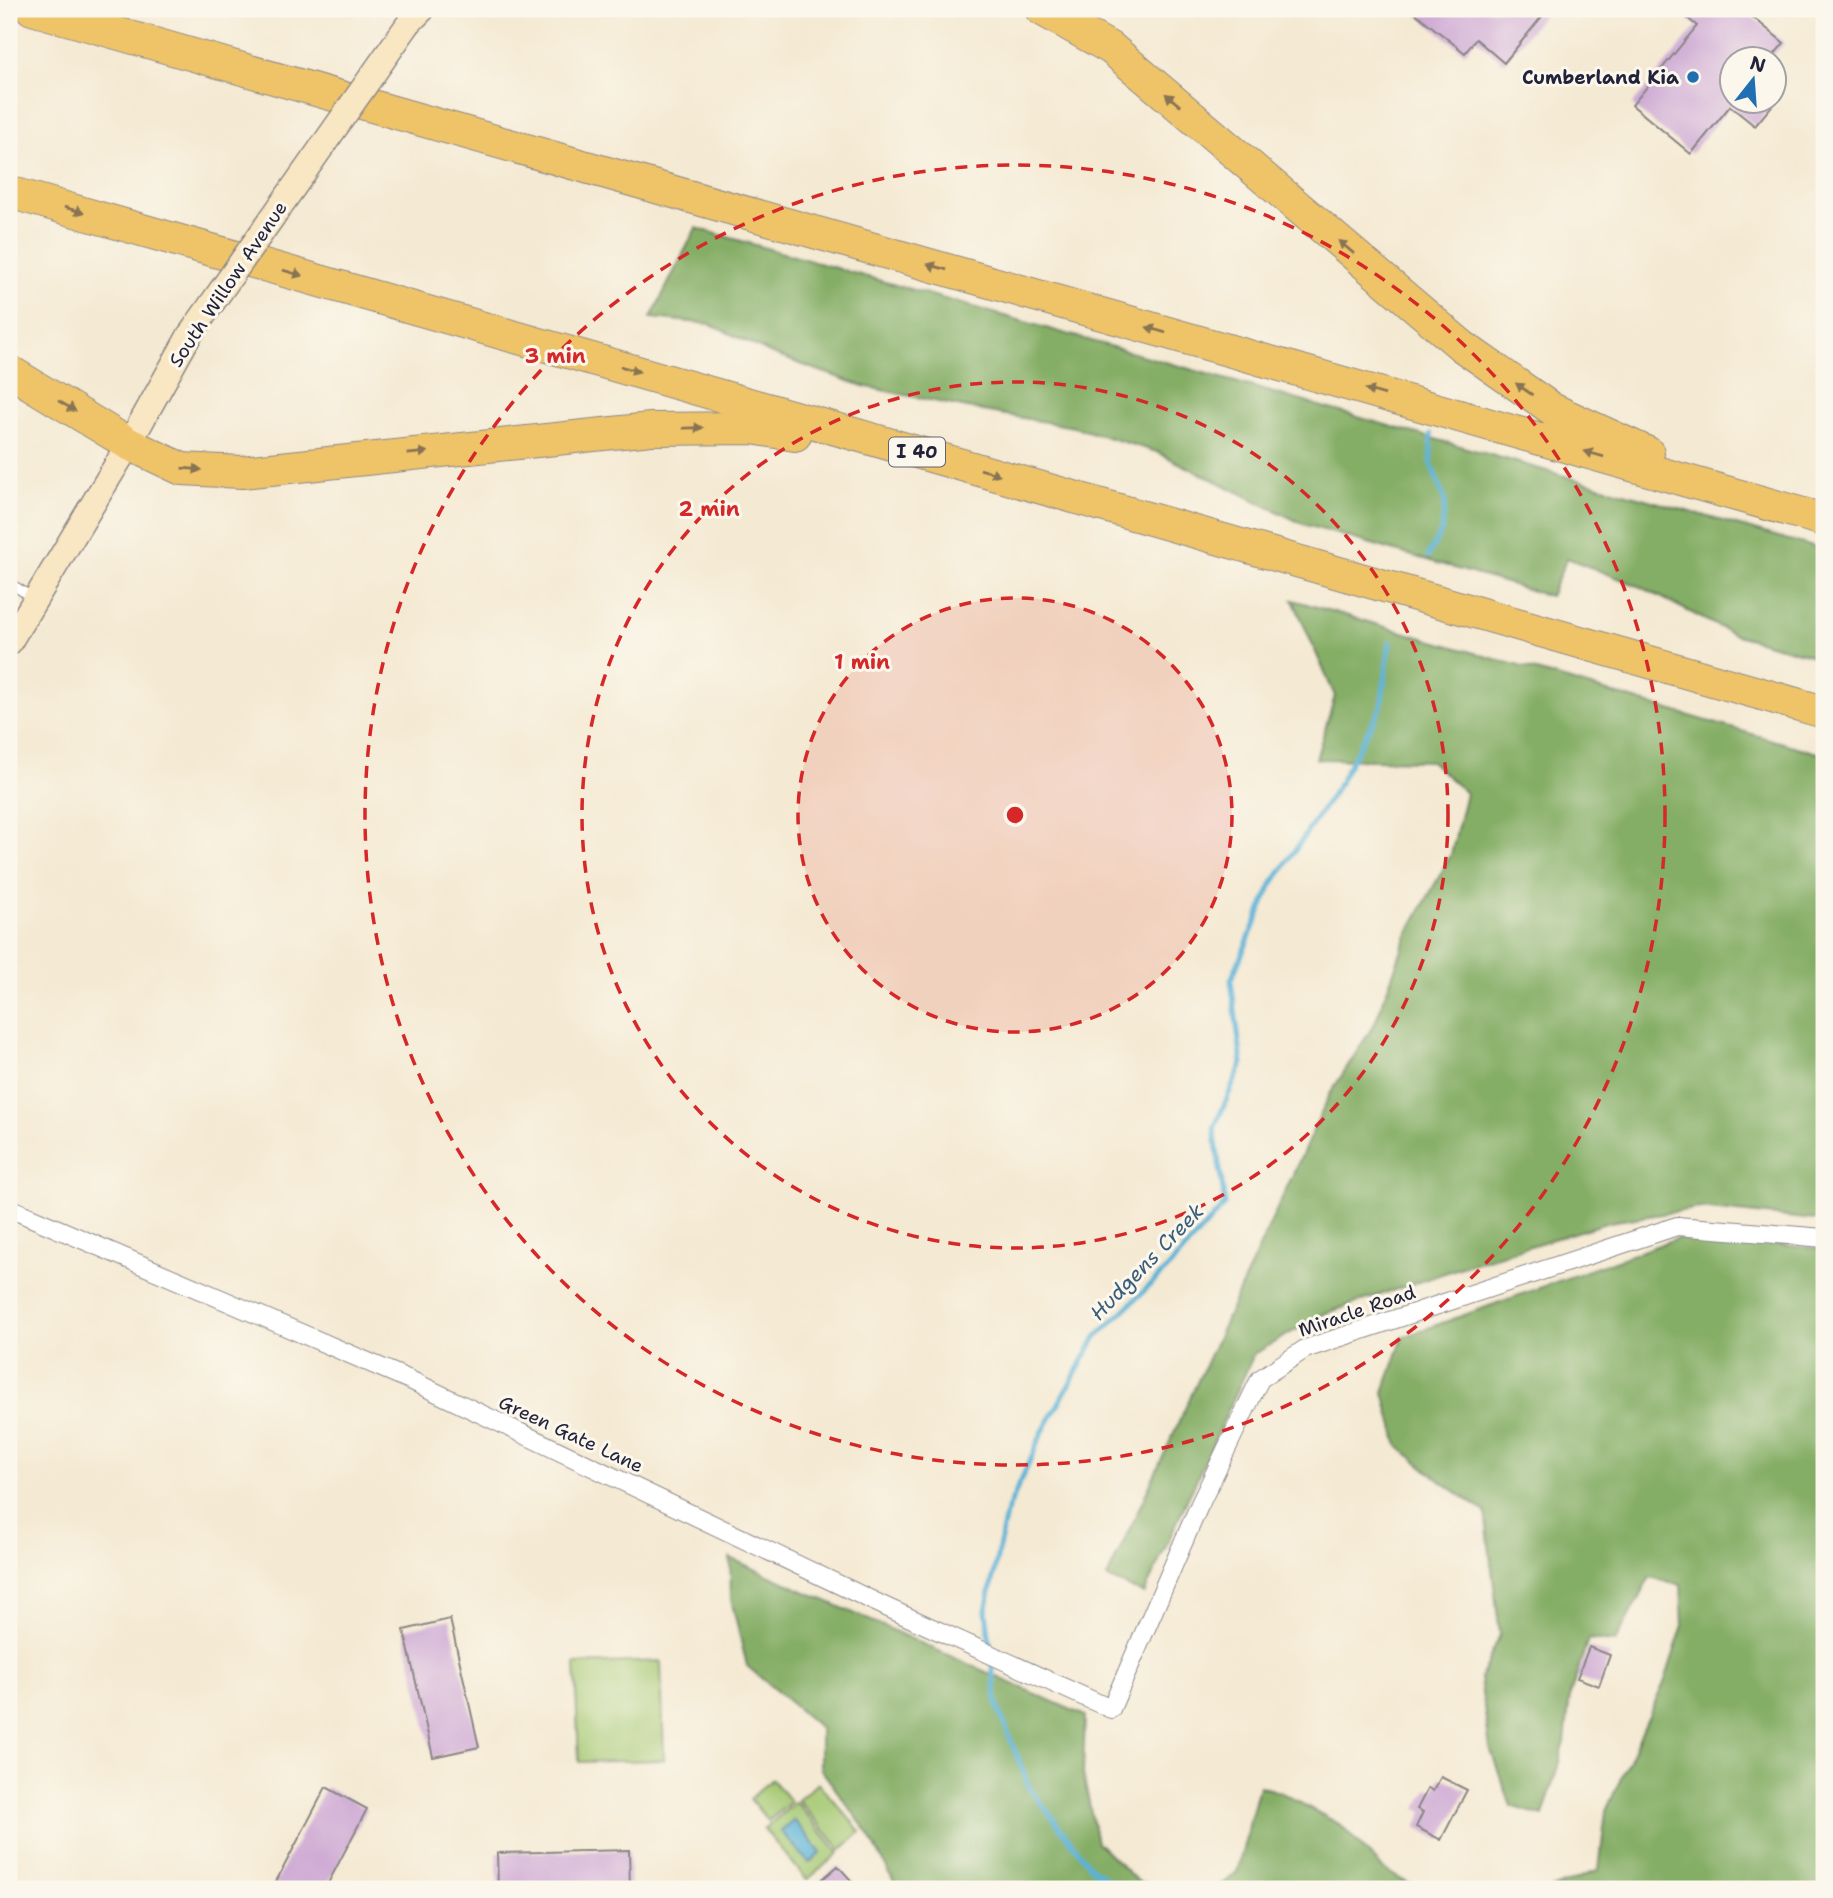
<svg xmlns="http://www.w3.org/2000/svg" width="1833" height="1898" viewBox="0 0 1833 1898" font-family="'Shantell Sans',sans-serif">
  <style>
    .green { fill: #a6c973; stroke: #647657; stroke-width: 2 }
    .forest { fill: #84ad65; stroke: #536850; stroke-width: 2 }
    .water { fill: #5ab2d7; stroke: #3e6a89; stroke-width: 2 }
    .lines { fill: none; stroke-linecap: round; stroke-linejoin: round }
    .stream { stroke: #5ab2d7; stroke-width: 5 }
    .building { fill: #cea9d4 }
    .service-casing { stroke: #8b8686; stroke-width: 11 }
    .minor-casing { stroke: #8b8686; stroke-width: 20 }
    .secondary-casing { stroke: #8b8686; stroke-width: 27 }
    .motorway-casing { stroke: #8b8686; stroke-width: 34 }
    .service { stroke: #fff; stroke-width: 9 }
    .minor { stroke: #fff; stroke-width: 18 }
    .secondary { stroke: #f9e7c3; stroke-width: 24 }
    .motorway { stroke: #efc469; stroke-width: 32 }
    .secondary-bridge-casing { stroke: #8b8686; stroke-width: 27; stroke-linecap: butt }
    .secondary-bridge { stroke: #f9e7c3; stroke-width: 24 }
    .oneway { fill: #887352 }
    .ring { fill: none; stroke: #d62828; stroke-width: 3.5; stroke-dasharray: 12 9 }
    .poi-dot { fill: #1f6fb2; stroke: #fbf7ec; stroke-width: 2.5 }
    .labels { text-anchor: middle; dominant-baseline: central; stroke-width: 6; stroke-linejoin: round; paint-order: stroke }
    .shield { fill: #fbf7ec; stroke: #636270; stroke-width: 2 }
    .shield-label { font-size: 18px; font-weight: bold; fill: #22223b }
    .poi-label { font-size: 19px; font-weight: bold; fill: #22223b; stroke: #fbf7ec; text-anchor: end }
    .street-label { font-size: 19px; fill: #22223b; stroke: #fbf7ec }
    .water-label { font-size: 21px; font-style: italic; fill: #385c79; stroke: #fbf7ec }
    .centre { fill: #d62828; stroke: #fbf7ec; stroke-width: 3.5 }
    .ring-label { font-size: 21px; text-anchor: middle; font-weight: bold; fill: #d62828; stroke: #fbf7ec; stroke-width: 6; stroke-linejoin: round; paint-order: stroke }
  </style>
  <rect width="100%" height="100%" fill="#fbf7ec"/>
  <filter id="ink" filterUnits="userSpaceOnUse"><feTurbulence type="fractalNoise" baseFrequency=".0143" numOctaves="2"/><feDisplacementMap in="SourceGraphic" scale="14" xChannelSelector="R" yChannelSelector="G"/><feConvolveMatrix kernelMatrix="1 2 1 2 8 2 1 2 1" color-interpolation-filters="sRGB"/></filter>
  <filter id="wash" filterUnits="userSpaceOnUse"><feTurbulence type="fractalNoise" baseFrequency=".00686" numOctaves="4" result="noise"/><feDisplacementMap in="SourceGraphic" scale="28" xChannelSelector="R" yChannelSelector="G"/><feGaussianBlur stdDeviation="1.57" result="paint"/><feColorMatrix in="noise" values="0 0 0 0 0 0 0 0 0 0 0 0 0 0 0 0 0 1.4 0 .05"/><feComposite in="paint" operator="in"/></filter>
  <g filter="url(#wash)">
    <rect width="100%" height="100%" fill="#f4e9d2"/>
    <g class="green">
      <polygon points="661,1661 664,1760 579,1762 575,1664"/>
      <polygon points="772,1779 791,1802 768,1821 750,1799"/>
      <polygon points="818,1783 861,1832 841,1850 798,1800"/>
      <polygon points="796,1802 839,1853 807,1880 764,1829"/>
    </g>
    <g class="forest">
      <polygon points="696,228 1824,550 1824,659 1733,634 1641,587 1567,558 1550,596 1303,524 1157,452 1074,427 972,409 863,386 772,354 710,324 651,318"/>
      <polygon points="1293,600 1824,755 1824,1221 1700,1208 1609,1222 1471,1264 1324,1314 1254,1354 1144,1594 1107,1578 1330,1094 1375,1023 1408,933 1451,855 1466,793 1431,761 1316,759 1335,696"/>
      <polygon points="1678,1238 1737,1241 1824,1249 1824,1889 1551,1889 1599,1870 1606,1811 1664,1683 1683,1625 1681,1585 1650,1577 1615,1642 1588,1639 1570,1695 1565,1742 1543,1816 1511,1806 1490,1748 1480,1679 1500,1635 1485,1512 1443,1483 1398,1446 1384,1392 1403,1337"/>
      <polygon points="730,1558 1085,1716 1083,1774 1097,1842 1137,1881 1161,1889 898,1889 868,1833 820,1768 820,1728 747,1666 731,1599"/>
      <polygon points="1259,1786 1282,1793 1341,1825 1383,1869 1418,1889 1216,1889 1237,1872"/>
    </g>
    <polygon class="water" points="794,1820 821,1853 809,1863 781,1831"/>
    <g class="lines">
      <g class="stream">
        <polyline points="1428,556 1442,530 1445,501 1431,464 1431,434"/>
        <polyline points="991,1651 986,1611 1006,1514 1042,1433 1096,1337 1169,1267 1225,1204 1214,1128 1242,1064 1231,980 1271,886 1336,789 1381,707 1390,642"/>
        <polyline points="992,1661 997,1705 1030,1789 1090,1866 1119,1889"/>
      </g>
    </g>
    <g id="blocks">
      <g class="building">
        <polygon points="1410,9 1548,9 1504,63 1476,39 1465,53"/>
        <polygon points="1676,9 1743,9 1784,43 1770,60 1731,60 1732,102 1775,102 1755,126 1730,106 1691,154 1632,105 1697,26"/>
        <polygon points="450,1619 479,1747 433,1757 404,1630"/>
        <polygon points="1589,1647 1610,1655 1599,1686 1577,1678"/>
        <polygon points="1441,1777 1467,1790 1441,1840 1416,1827 1423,1812 1417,1809 1428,1788 1433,1791"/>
        <polygon points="326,1787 367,1809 325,1889 272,1889"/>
        <polygon points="629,1850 630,1889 498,1889 497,1853"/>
        <polygon points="838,1866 859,1889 811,1889"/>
      </g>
    </g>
  </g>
  <g filter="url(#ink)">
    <use href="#blocks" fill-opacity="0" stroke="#8b8686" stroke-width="2"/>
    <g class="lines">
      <g class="service-casing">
        <polyline id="service" points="9,583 34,598"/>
      </g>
      <g class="minor-casing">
        <polyline id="minor" points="9,1208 410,1380 888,1608 1111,1709 1199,1506 1260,1379 1305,1349 1677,1226 1824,1238"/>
      </g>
      <g class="secondary-casing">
        <g id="secondary">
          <polyline points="409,23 423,9"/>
          <polyline points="9,643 129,444 189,336"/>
        </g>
      </g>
      <g class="motorway-casing">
        <g id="motorway">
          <polyline points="32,9 1824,520"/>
          <polyline points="1041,9 1112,49 1462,346 1552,409 1648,453"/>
          <polyline points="9,192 1824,712"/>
          <polyline points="9,371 129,444 182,469 242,472 651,429 752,428 795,435"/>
        </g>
      </g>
      <use href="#service" class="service"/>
      <use href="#minor" class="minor"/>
      <use href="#secondary" class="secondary"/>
      <use href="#motorway" class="motorway"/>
      <g class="secondary-bridge-casing">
        <polyline id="secondary-bridge" points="189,336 409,23"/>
      </g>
      <use href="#secondary-bridge" class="secondary-bridge"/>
    </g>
    <defs><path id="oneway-solid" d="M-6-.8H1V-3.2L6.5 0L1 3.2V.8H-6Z" transform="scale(1.75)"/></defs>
    <g class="oneway">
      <use href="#oneway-solid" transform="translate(1173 100) rotate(-140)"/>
      <use href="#oneway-solid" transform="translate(74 210) rotate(16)"/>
      <use href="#oneway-solid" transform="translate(1346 247) rotate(-140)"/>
      <use href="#oneway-solid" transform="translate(937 267) rotate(-164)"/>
      <use href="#oneway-solid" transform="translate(293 273) rotate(16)"/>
      <use href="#oneway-solid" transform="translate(1156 330) rotate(-164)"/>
      <use href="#oneway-solid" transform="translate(630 369) rotate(16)"/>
      <use href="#oneway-solid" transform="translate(1524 389) rotate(-145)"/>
      <use href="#oneway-solid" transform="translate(1375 392) rotate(-164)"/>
      <use href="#oneway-solid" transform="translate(67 406) rotate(31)"/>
      <use href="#oneway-solid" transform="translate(693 428) rotate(-1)"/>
      <use href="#oneway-solid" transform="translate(418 453) rotate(-6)"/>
      <use href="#oneway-solid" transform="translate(1594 454) rotate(-164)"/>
      <use href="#oneway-solid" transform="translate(192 469) rotate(5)"/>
      <use href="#oneway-solid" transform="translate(990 472) rotate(16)"/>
    </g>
  </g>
  <circle cx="1015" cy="815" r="217" fill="#d62828" fill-opacity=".12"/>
  <g class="ring">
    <circle cx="1015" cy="815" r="217"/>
    <circle cx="1015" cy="815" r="433"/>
    <circle cx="1015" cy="815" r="650"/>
  </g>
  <circle class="poi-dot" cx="1693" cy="77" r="7"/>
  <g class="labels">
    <rect class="shield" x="889" y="437.5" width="56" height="29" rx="5"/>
    <g class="shield-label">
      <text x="917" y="452">I 40</text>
    </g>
    <g class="poi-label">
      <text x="1679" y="77">Cumberland Kia</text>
    </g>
    <g class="street-label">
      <text transform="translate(228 284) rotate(-56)">South Willow Avenue</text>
      <text transform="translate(1357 1311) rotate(-19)">Miracle Road</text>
      <text transform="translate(571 1434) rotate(25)">Green Gate Lane</text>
    </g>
    <g class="water-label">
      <text transform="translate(1147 1262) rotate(-46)">Hudgens Creek</text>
    </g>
  </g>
  <circle cx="1015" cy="815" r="10" class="centre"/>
  <g class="ring-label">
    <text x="555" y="363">3 min</text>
    <text x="709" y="516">2 min</text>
    <text x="862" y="669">1 min</text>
  </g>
  <rect width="1833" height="1898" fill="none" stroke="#fbf7ec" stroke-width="35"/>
  <g transform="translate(1753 80) rotate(17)"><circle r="33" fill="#fbf7ec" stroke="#a4a2a5" stroke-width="2"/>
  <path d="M0-5L12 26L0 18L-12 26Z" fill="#1f6fb2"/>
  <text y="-10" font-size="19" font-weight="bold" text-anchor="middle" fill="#22223b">N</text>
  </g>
</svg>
